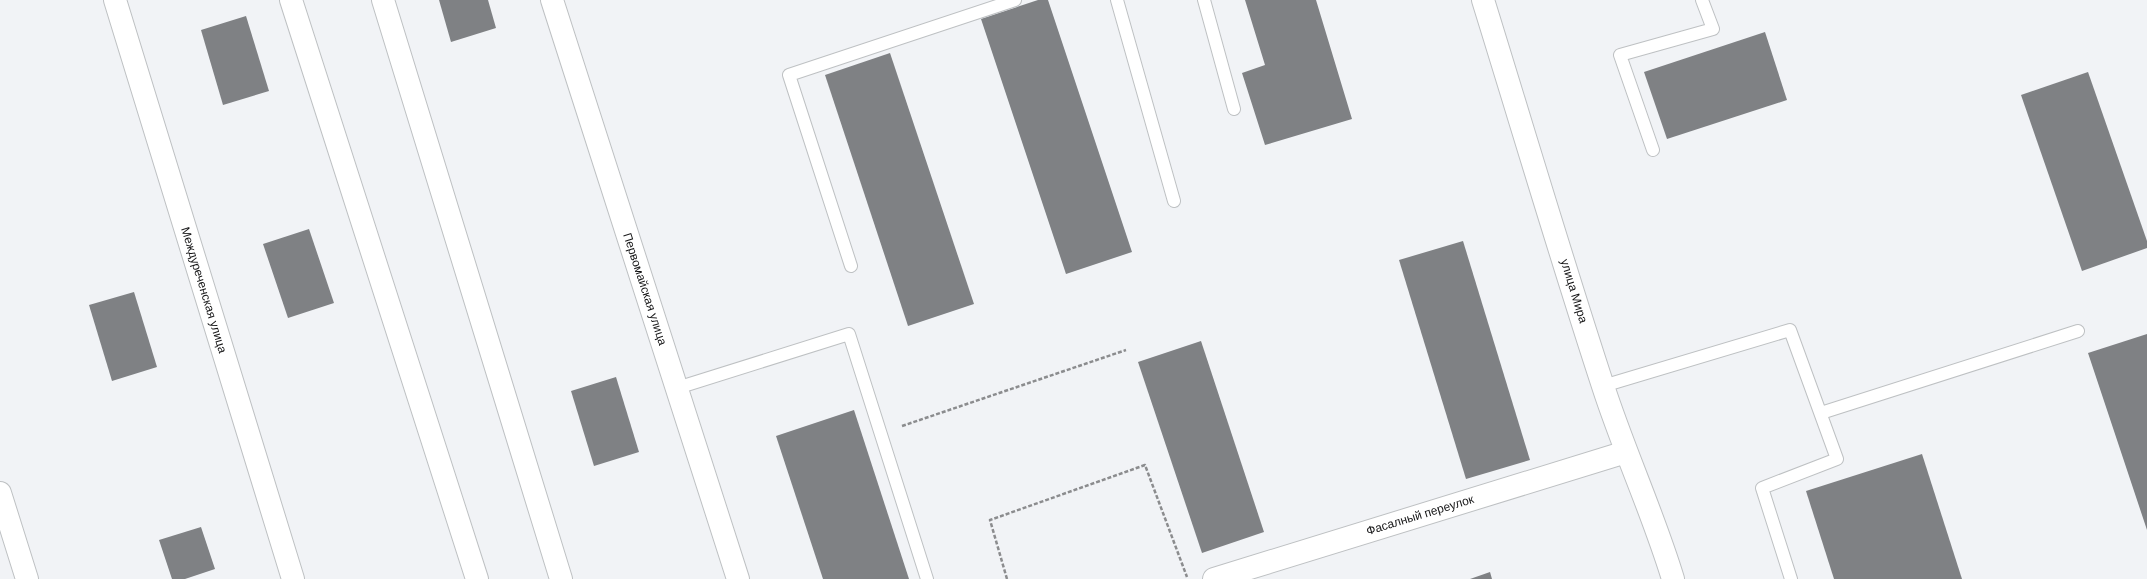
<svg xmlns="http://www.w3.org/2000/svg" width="2147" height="579" viewBox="0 0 2147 579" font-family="'DM Sans',sans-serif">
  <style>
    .building { fill: #7f8184 }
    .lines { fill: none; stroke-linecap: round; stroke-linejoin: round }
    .service-casing { stroke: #bec1c3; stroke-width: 14 }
    .minor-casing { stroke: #bec1c3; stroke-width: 24 }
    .secondary-casing { stroke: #bec1c3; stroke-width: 24 }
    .path { stroke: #8b8c8e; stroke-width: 2.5; stroke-dasharray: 4 2; stroke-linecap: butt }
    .service { stroke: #fff; stroke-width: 12 }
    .minor { stroke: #fff; stroke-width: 22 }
    .secondary { stroke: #fff; stroke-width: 22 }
    .labels { text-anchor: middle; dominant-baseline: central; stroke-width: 3; stroke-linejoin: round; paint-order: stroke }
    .street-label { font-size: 12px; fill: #141415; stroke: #fff }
  </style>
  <rect width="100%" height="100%" fill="#f1f3f6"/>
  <g class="building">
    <polygon points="439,0 488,0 496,28 451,42"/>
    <polygon points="1038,0 1048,0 1132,252 1066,274 981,19"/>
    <polygon points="1245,0 1316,0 1352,119 1265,145 1242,73 1265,65"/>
    <polygon points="246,16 269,91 223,105 201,30"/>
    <polygon points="1765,32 1787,100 1667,139 1644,72"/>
    <polygon points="890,53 974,304 908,326 825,75"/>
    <polygon points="2088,72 2147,241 2147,248 2082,271 2021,95"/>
    <polygon points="309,229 334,303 288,318 263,244"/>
    <polygon points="1463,241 1530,460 1466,479 1399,260"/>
    <polygon points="134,292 157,367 112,381 89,305"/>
    <polygon points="2147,334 2147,530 2088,353"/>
    <polygon points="1201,341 1264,532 1202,553 1138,362"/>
    <polygon points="616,377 639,452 594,466 571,391"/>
    <polygon points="854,410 909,579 823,579 776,436"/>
    <polygon points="1922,454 1962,579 1834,579 1806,491"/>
    <polygon points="201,527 215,569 185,579 172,579 159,540"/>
    <polygon points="1490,572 1492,579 1470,579"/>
  </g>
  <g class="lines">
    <g class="service-casing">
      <g id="service">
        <polyline points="1117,0 1174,201"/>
        <polyline points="1204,0 1234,109"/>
        <polyline points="1653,150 1620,55 1713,29 1702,0"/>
        <polyline points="851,266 789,75 1015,0"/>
        <polyline points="1603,386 1790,330 1837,459 1762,488 1791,579"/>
        <polyline points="677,388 849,334 927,579"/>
        <polyline points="1821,413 2078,331"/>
      </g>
    </g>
    <g class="minor-casing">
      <g id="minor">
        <polyline points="115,0 293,579"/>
        <polyline points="291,0 477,579"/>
        <polyline points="383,0 561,579"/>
        <polyline points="552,0 738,579"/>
        <polyline points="0,493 27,579"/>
        <polyline points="1214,579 1626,452"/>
      </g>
    </g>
    <g class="secondary-casing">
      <path id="secondary" d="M1483,0C1523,129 1561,258 1603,386C1624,451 1653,513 1673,579"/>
    </g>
    <g class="path">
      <polyline points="902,426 1126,350"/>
      <polyline points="1007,579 990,520 1145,465 1187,577"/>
    </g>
    <use href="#service" class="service"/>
    <use href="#minor" class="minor"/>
    <use href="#secondary" class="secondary"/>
  </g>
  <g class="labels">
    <g class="street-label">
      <text transform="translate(645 289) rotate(72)">Первомайская улица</text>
      <text transform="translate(204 290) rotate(73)">Междуреченская улица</text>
      <text transform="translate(1574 291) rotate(73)">улица Мира</text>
      <text transform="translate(1420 515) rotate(-17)">Фасалный переулок</text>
    </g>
  </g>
</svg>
